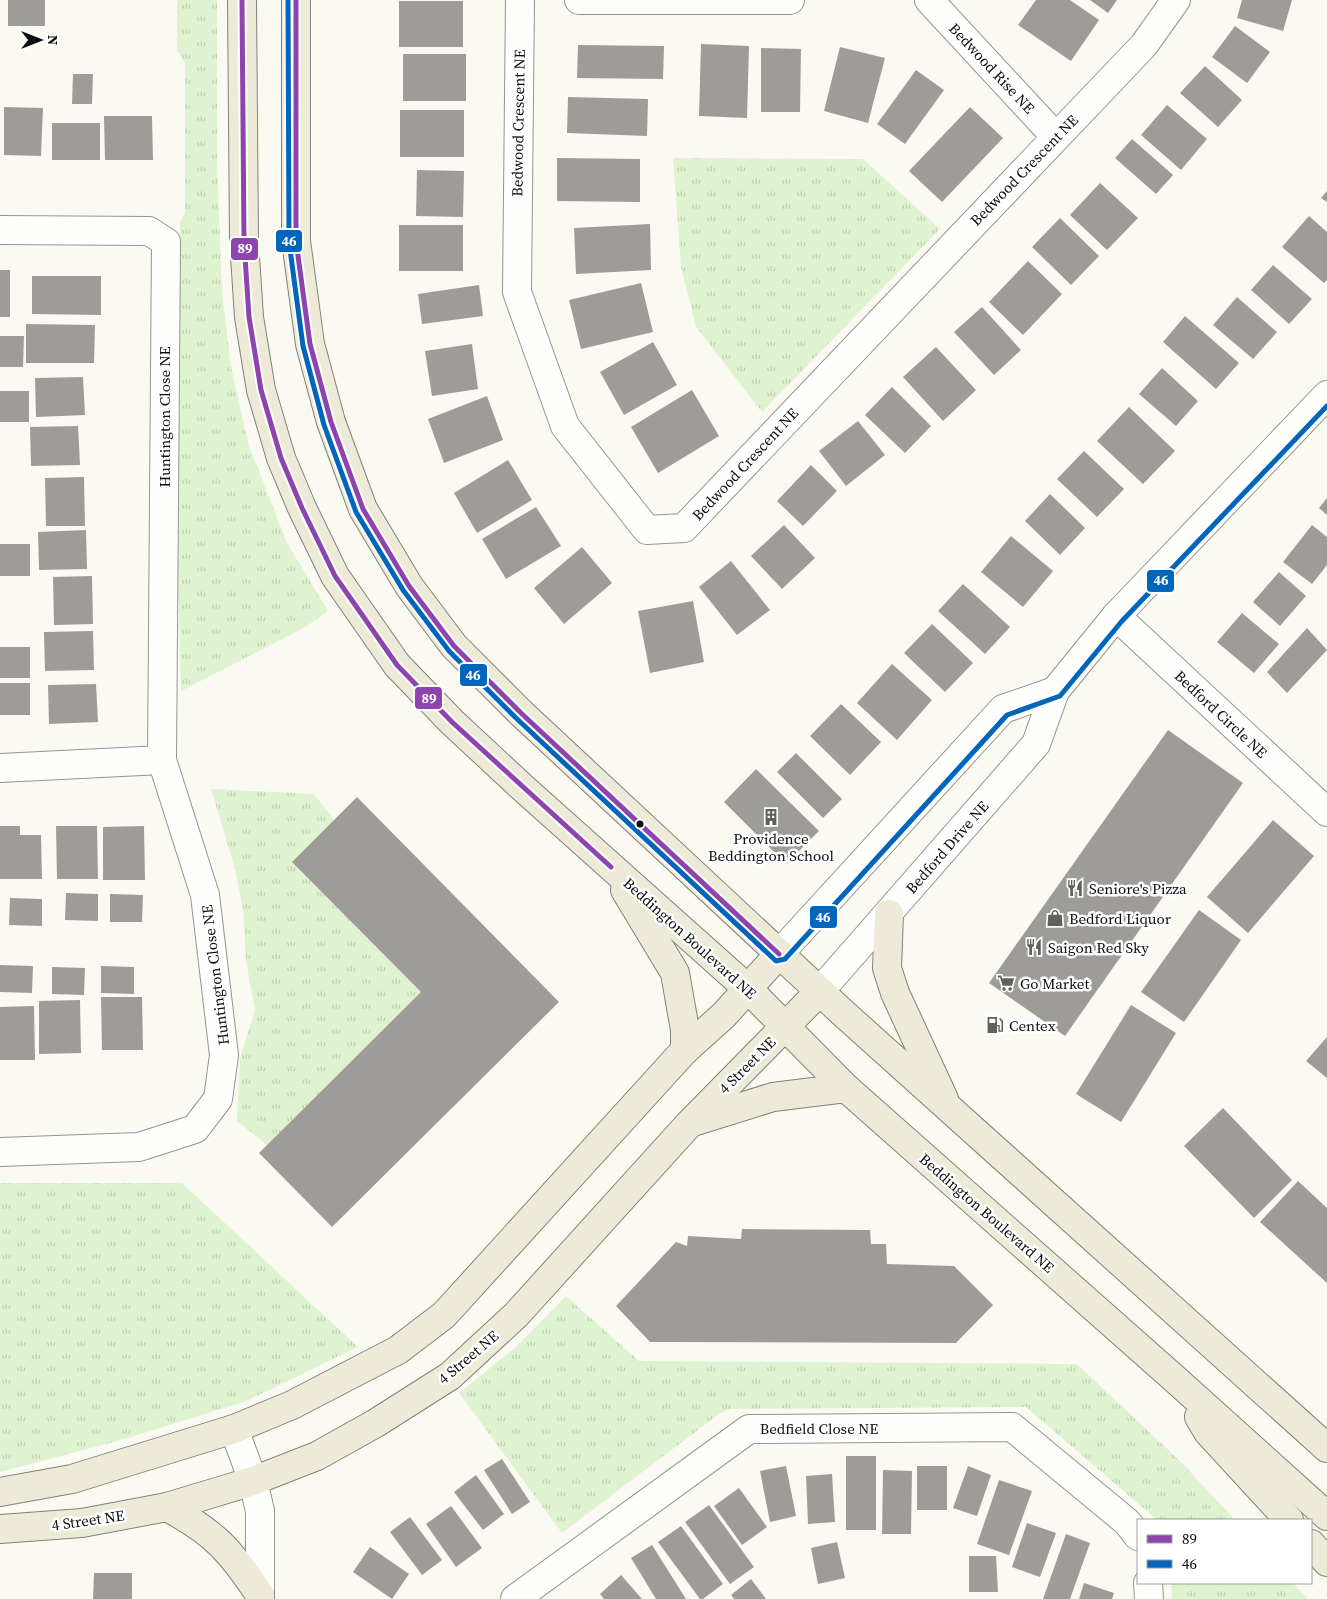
<svg xmlns="http://www.w3.org/2000/svg" width="1327" height="1599" viewBox="0 0 1327 1599" font-family="'Source Serif 4',serif">
  <style>
    .park { fill: url(#park-tufts) }
    .building { fill: #9e9c98 }
    .lines { fill: none; stroke-linecap: round; stroke-linejoin: round }
    .minor-casing { stroke: #949490; stroke-width: 30 }
    .major-casing { stroke: #81817d; stroke-width: 30 }
    .minor { stroke: #fefefd; stroke-width: 28 }
    .major { stroke: #edebd8; stroke-width: 28 }
    .bus-1-casing { stroke: #fff; stroke-width: 9 }
    .bus-2-casing { stroke: #fff; stroke-width: 9 }
    .bus-1 { stroke: #8e44ad; stroke-width: 5 }
    .bus-2 { stroke: #0065bd; stroke-width: 5 }
    .bus-dot { fill: #0d0d0d; stroke: #fff; stroke-width: 2 }
    .labels { text-anchor: middle; dominant-baseline: central; stroke-width: 5; stroke-linejoin: round; paint-order: stroke }
    .street-label { font-size: 15px; fill: #0d0d0d; stroke: #fff }
    .poi-label { font-size: 15px; fill: #0d0d0d; stroke: #fff; text-anchor: start }
    .line-badge { stroke: #fff; stroke-width: 2 }
    .badge-label { font-size: 14px; text-anchor: middle; font-weight: bold; fill: #fff }
  </style>
  <defs>
    <pattern id="park-tufts" width="24" height="20" patternUnits="userSpaceOnUse" patternTransform="scale(1.25)"><rect width="24" height="20" fill="#e0f3d0"/><path d="M3 7l-1-3M5 7V3M7 7l1-3M15 17l-1-3M17 17v-4M19 17l1-3" fill="none" stroke="#bfcfb1"/></pattern>
  </defs>
  <rect width="100%" height="100%" fill="#fbfaf2"/>
  <g class="park">
    <polygon points="177,0 217,0 217,159 222,292 231,367 249,446 287,543 328,611 304,628 181,691 178,581 180,222 185,213 185,63 177,50"/>
    <polygon points="673,158 863,159 940,229 762,412 696,327 681,267"/>
    <polygon points="211,789 314,794 334,820 292,862 421,992 267,1145 237,1121 240,1058 255,1010 246,961 243,909 234,865"/>
    <polygon points="0,1183 182,1183 358,1347 244,1402 114,1442 0,1472"/>
    <polygon points="566,1296 639,1361 1077,1364 1180,1461 1235,1520 1157,1520 1026,1407 730,1409 719,1414 562,1533 459,1393 515,1348"/>
    <polygon points="1171,1583 1293,1583 1308,1599 1172,1599"/>
  </g>
  <g class="building">
    <rect x="8" y="0" width="37" height="26"/>
    <polygon points="1036,0 1070,0 1099,20 1071,61 1018,25"/>
    <polygon points="1090,0 1117,0 1108,13"/>
    <polygon points="1242,0 1292,0 1283,31 1237,18"/>
    <rect x="399" y="1" width="64" height="46"/>
    <polygon points="1235,26 1270,52 1247,83 1212,57"/>
    <polygon points="701,44 749,46 747,118 699,116"/>
    <polygon points="578,45 664,46 663,79 577,78"/>
    <polygon points="840,47 885,58 868,123 824,111"/>
    <polygon points="761,48 801,49 800,112 761,112"/>
    <rect x="403" y="54" width="63" height="47"/>
    <polygon points="1205,66 1242,100 1218,127 1180,93"/>
    <polygon points="916,70 944,90 905,144 877,124"/>
    <polygon points="73,74 93,74 92,104 72,104"/>
    <polygon points="568,97 648,99 647,136 567,133"/>
    <polygon points="1167,105 1207,139 1181,170 1141,135"/>
    <polygon points="4,107 43,108 41,156 4,155"/>
    <polygon points="970,107 1003,138 942,202 909,171"/>
    <rect x="400" y="110" width="64" height="47"/>
    <polygon points="104,116 152,116 153,160 105,160"/>
    <rect x="52" y="123" width="48" height="37"/>
    <polygon points="1132,139 1173,175 1156,194 1115,158"/>
    <polygon points="557,158 640,159 640,202 557,201"/>
    <polygon points="417,170 464,171 463,217 416,216"/>
    <polygon points="1100,183 1138,218 1107,250 1070,215"/>
    <polygon points="1327,191 1327,202 1321,198"/>
    <polygon points="1309,216 1327,232 1327,280 1324,283 1282,247"/>
    <polygon points="1060,218 1099,256 1071,285 1032,247"/>
    <polygon points="650,224 651,270 576,274 574,228"/>
    <rect x="399" y="225" width="64" height="46"/>
    <polygon points="1028,261 1062,294 1023,335 989,302"/>
    <polygon points="1273,265 1312,299 1289,324 1251,290"/>
    <rect x="0" y="270" width="10" height="47"/>
    <polygon points="32,276 101,276 101,315 32,314"/>
    <polygon points="641,283 653,332 581,349 569,300"/>
    <polygon points="479,285 483,316 422,324 418,294"/>
    <polygon points="1237,297 1277,332 1253,359 1213,325"/>
    <polygon points="982,307 1021,350 994,375 954,332"/>
    <polygon points="1185,316 1239,363 1216,389 1163,342"/>
    <polygon points="26,324 95,325 94,363 26,363"/>
    <polygon points="0,336 24,336 23,367 0,367"/>
    <polygon points="653,342 677,385 624,415 600,372"/>
    <polygon points="472,344 478,389 432,396 425,351"/>
    <polygon points="936,347 976,390 943,421 903,377"/>
    <polygon points="1162,368 1198,401 1176,426 1139,394"/>
    <polygon points="83,377 85,415 36,417 35,378"/>
    <polygon points="892,387 931,426 905,453 865,415"/>
    <polygon points="692,390 719,436 658,473 631,427"/>
    <rect x="0" y="391" width="29" height="31"/>
    <polygon points="487,396 503,440 444,463 428,419"/>
    <polygon points="1129,407 1175,451 1143,484 1097,441"/>
    <polygon points="858,421 885,455 846,486 819,451"/>
    <polygon points="78,426 80,465 31,466 30,427"/>
    <polygon points="1084,451 1124,489 1097,517 1057,479"/>
    <polygon points="508,460 532,500 477,533 454,493"/>
    <polygon points="811,465 837,491 803,526 777,501"/>
    <polygon points="84,477 85,526 46,526 45,478"/>
    <polygon points="1050,494 1085,528 1060,555 1025,521"/>
    <polygon points="1327,498 1327,515 1319,508"/>
    <polygon points="536,507 561,546 506,579 482,539"/>
    <polygon points="784,525 815,558 782,589 751,556"/>
    <polygon points="1312,525 1327,537 1327,565 1312,584 1283,562"/>
    <polygon points="86,530 87,569 39,570 38,532"/>
    <polygon points="1011,536 1053,571 1023,607 981,572"/>
    <rect x="0" y="544" width="30" height="32"/>
    <polygon points="582,547 612,583 564,624 534,588"/>
    <polygon points="731,561 770,610 737,635 699,587"/>
    <polygon points="1279,572 1306,596 1280,626 1253,602"/>
    <polygon points="92,576 93,624 54,625 53,577"/>
    <polygon points="963,584 1010,627 985,654 938,611"/>
    <polygon points="693,601 704,662 650,673 638,611"/>
    <polygon points="1242,613 1279,644 1254,673 1217,642"/>
    <polygon points="932,624 973,663 945,692 904,653"/>
    <polygon points="1307,628 1327,650 1287,693 1267,672"/>
    <polygon points="93,631 94,670 45,671 44,632"/>
    <rect x="0" y="647" width="30" height="31"/>
    <polygon points="892,664 932,700 897,740 857,703"/>
    <rect x="0" y="683" width="30" height="32"/>
    <polygon points="96,684 98,722 49,724 48,685"/>
    <polygon points="841,704 881,742 850,775 810,736"/>
    <polygon points="1168,730 1243,783 1065,1036 989,983"/>
    <polygon points="796,753 842,799 823,818 777,772"/>
    <polygon points="756,769 819,831 786,864 724,802"/>
    <polygon points="357,797 559,1002 332,1227 259,1153 421,992 292,862"/>
    <polygon points="1273,820 1314,856 1248,933 1207,897"/>
    <polygon points="0,826 20,826 20,835 41,835 42,879 0,879"/>
    <polygon points="56,826 97,826 98,879 57,879"/>
    <polygon points="144,826 145,880 103,880 103,827"/>
    <polygon points="66,893 98,894 98,921 65,920"/>
    <polygon points="110,894 143,895 142,922 110,922"/>
    <polygon points="10,898 42,899 42,926 9,925"/>
    <polygon points="1199,910 1241,940 1184,1022 1141,992"/>
    <polygon points="0,965 33,966 32,993 0,992"/>
    <polygon points="101,966 134,967 134,994 101,993"/>
    <polygon points="52,967 85,968 84,995 52,994"/>
    <polygon points="101,997 142,997 143,1050 102,1050"/>
    <polygon points="80,1000 81,1053 39,1054 39,1001"/>
    <polygon points="1131,1005 1176,1033 1121,1122 1076,1094"/>
    <polygon points="34,1006 35,1060 0,1060 0,1007"/>
    <polygon points="1327,1037 1327,1078 1306,1061"/>
    <polygon points="1223,1108 1292,1180 1254,1218 1184,1146"/>
    <polygon points="1298,1181 1327,1208 1327,1283 1260,1222"/>
    <polygon points="742,1229 870,1230 871,1244 886,1244 887,1264 954,1266 993,1305 956,1343 650,1342 616,1306 676,1242 687,1246 688,1236 741,1239"/>
    <rect x="846" y="1456" width="30" height="74"/>
    <polygon points="502,1459 530,1502 512,1514 484,1470"/>
    <polygon points="786,1466 796,1516 770,1522 760,1471"/>
    <rect x="917" y="1466" width="30" height="44"/>
    <polygon points="968,1466 991,1475 977,1516 953,1508"/>
    <polygon points="883,1470 912,1471 911,1534 882,1534"/>
    <polygon points="832,1474 835,1522 808,1524 806,1476"/>
    <polygon points="476,1475 504,1514 483,1530 454,1492"/>
    <polygon points="999,1480 1032,1491 1009,1555 977,1544"/>
    <polygon points="739,1488 767,1527 742,1545 714,1506"/>
    <polygon points="709,1505 754,1567 730,1584 685,1522"/>
    <polygon points="451,1506 482,1548 456,1567 426,1524"/>
    <polygon points="410,1517 442,1560 422,1575 390,1532"/>
    <polygon points="1027,1523 1056,1533 1040,1577 1012,1567"/>
    <polygon points="681,1526 723,1584 703,1599 700,1599 658,1542"/>
    <polygon points="1066,1534 1090,1543 1070,1599 1043,1599"/>
    <polygon points="837,1542 845,1578 818,1584 811,1548"/>
    <polygon points="652,1545 686,1599 656,1599 631,1558"/>
    <polygon points="370,1547 409,1574 392,1599 353,1572"/>
    <polygon points="969,1556 996,1556 998,1592 969,1592"/>
    <polygon points="94,1573 132,1573 132,1599 93,1599"/>
    <polygon points="621,1575 642,1599 604,1599 600,1594"/>
    <polygon points="751,1579 766,1599 734,1599 731,1595"/>
    <polygon points="1084,1583 1114,1593 1112,1599 1079,1599"/>
  </g>
  <g class="lines">
    <g class="minor-casing">
      <g id="minor">
        <polyline points="520,0 517,292 565,426 647,530 684,528 1144,45 1176,0"/>
        <polyline points="579,0 790,0"/>
        <polyline points="929,0 1055,136"/>
        <polyline points="0,230 149,231 166,242 162,760 205,895 224,1055 218,1099 195,1129 139,1147 0,1152"/>
        <polyline points="1116,616 1327,812"/>
        <polyline points="0,768 162,760"/>
        <polyline points="779,954 1003,709 1055,691"/>
        <polyline points="820,991 1036,744 1055,691 1116,616 1327,395"/>
        <polyline points="234,1429 253,1481 260,1511 260,1599"/>
        <polyline points="1148,1583 1149,1599"/>
        <polyline points="515,1599 749,1429 1012,1427 1127,1522 1138,1536"/>
      </g>
    </g>
    <g class="major-casing">
      <g id="major">
        <polyline points="242,0 244,241 249,317 261,390 281,458 302,508 335,576 397,665 452,722 523,788 748,989 846,1088 1176,1380 1327,1516"/>
        <polyline points="296,0 296,241 310,344 331,422 363,509 409,586 454,646 521,713 843,1013 1327,1448"/>
        <polyline points="625,890 675,973 685,1030 685,1050"/>
        <polyline points="889,914 887,968 895,993 944,1099"/>
        <polyline points="693,1122 773,1097 846,1088"/>
        <polyline points="1199,1417 1208,1432 1289,1520"/>
        <polyline points="0,1492 72,1479 234,1429 292,1405 398,1350 444,1315 685,1050 724,1015 779,954"/>
        <path d="M167,1507C215,1533 230,1550 260,1595"/>
        <polyline points="0,1529 82,1523 167,1507 253,1481 317,1456 376,1423 450,1376 516,1315 690,1123 820,991"/>
        <polyline points="1311,1544 1327,1562"/>
      </g>
    </g>
    <use href="#minor" class="minor"/>
    <use href="#major" class="major"/>
    <g class="bus-1-casing">
      <g id="bus-1">
        <polyline points="242,0 244,241 249,317 261,390 281,458 302,508 335,576 397,665 452,722 611,867"/>
        <polyline points="296,0 296,241 310,344 331,422 363,509 409,586 454,646 521,713 779,954"/>
      </g>
    </g>
    <g class="bus-2-casing">
      <polyline id="bus-2" points="288,0 289,242 303,346 324,425 356,512 403,590 449,651 516,718 776,961 785,959 1007,715 1060,696 1122,621 1327,406"/>
    </g>
    <use href="#bus-1" class="bus-1"/>
    <use href="#bus-2" class="bus-2"/>
  </g>
  <defs>
    <g id="building-bare" transform="scale(1.35)"><path d="M-4-6H4V6H1V3H-1V6H-4ZM-2.5-4.3h1.7v1.8h-1.7ZM.8-4.3h1.7v1.8H.8ZM-2.5-1h1.7V.8h-1.7ZM.8-1h1.7V.8H.8Z" fill="#60605d" stroke="#fff" stroke-width="2.5" paint-order="stroke"/></g>
    <g id="restaurant-bare" transform="scale(1.35)"><path d="M-5-6h1v4h1v-4h1v4h1v-4h1v5L-1.5 .5V6h-2V.5L-5-1ZM5-6V6H3V1.5H1.5Q1.5-4 5-6Z" fill="#60605d" stroke="#fff" stroke-width="2.5" paint-order="stroke"/></g>
    <g id="shop-bare" transform="scale(1.35)"><path d="M-5-2.5h2.3a2.7 3.5 0 0 1 5.4 0H5L5.5 6h-11ZM-1.5-2.5h3a1.5 2.3 0 0 0-3 0Z" fill="#60605d" stroke="#fff" stroke-width="2.5" paint-order="stroke"/></g>
    <g id="supermarket-bare" transform="scale(1.35)"><path d="M-6-5.5h2.5l.6 2H6L4.5 2H-2.5L-4.4-4H-6ZM-1.5 3.2a1.3 1.3 0 1 0 .1 0ZM3 3.2a1.3 1.3 0 1 0 .1 0Z" fill="#60605d" stroke="#fff" stroke-width="2.5" paint-order="stroke"/></g>
    <g id="fuel-bare" transform="scale(1.35)"><path d="M-5.5-6h7V0h2V4h1.3V-2.5L3-4.5l.8-.8L6-3V5H2.5V1h-1V6h-7ZM-4.2-4.7v3.2H.2V-4.7Z" fill="#60605d" stroke="#fff" stroke-width="2.5" paint-order="stroke"/></g>
  </defs>
  <g fill-rule="evenodd">
    <use href="#building-bare" x="771" y="817"/>
    <use href="#restaurant-bare" x="1075" y="888"/>
    <use href="#shop-bare" x="1055" y="918"/>
    <use href="#restaurant-bare" x="1034" y="947"/>
    <use href="#supermarket-bare" x="1006" y="983"/>
    <use href="#fuel-bare" x="995" y="1025"/>
  </g>
  <circle class="bus-dot" cx="640" cy="824" r="4.5"/>
  <g class="labels">
    <g class="street-label">
      <text transform="translate(992 68) rotate(47)">Bedwood Rise NE</text>
      <text transform="translate(518 123) rotate(-89)">Bedwood Crescent NE</text>
      <text transform="translate(1024 170) rotate(-46)">Bedwood Crescent NE</text>
      <text transform="translate(164 417) rotate(-90)">Huntington Close NE</text>
      <text transform="translate(745 464) rotate(-47)">Bedwood Crescent NE</text>
      <text transform="translate(1221 714) rotate(43)">Bedford Circle NE</text>
      <text transform="translate(947 847) rotate(-49)">Bedford Drive NE</text>
      <text transform="translate(690 938) rotate(42)">Beddington Boulevard NE</text>
      <text transform="translate(215 975) rotate(-97)">Huntington Close NE</text>
      <text transform="translate(747 1065) rotate(-45)">4 Street NE</text>
      <text transform="translate(987 1213) rotate(41)">Beddington Boulevard NE</text>
      <text transform="translate(468 1357) rotate(-40)">4 Street NE</text>
      <text x="819" y="1428">Bedfield Close NE</text>
      <text transform="translate(88 1520) rotate(-8)">4 Street NE</text>
    </g>
    <g class="poi-label">
      <text x="771" y="838" text-anchor="middle">Providence<tspan x="771" dy="17">Beddington School</tspan></text>
      <text x="1089" y="888">Seniore's Pizza</text>
      <text x="1069" y="918">Bedford Liquor</text>
      <text x="1048" y="947">Saigon Red Sky</text>
      <text x="1020" y="983">Go Market</text>
      <text x="1009" y="1025">Centex</text>
    </g>
  </g>
  <g class="line-badge">
    <rect x="275" y="229" width="28" height="24" rx="5" fill="#0065bd"/>
    <rect x="230" y="237" width="29" height="24" rx="5" fill="#8e44ad"/>
    <rect x="1146" y="569" width="29" height="24" rx="5" fill="#0065bd"/>
    <rect x="459" y="663" width="29" height="24" rx="5" fill="#0065bd"/>
    <rect x="414" y="686" width="29" height="24" rx="5" fill="#8e44ad"/>
    <rect x="809" y="905" width="29" height="24" rx="5" fill="#0065bd"/>
  </g>
  <g class="badge-label">
    <text x="289" y="246">46</text>
    <text x="245" y="253">89</text>
    <text x="1161" y="585">46</text>
    <text x="473" y="680">46</text>
    <text x="429" y="703">89</text>
    <text x="823" y="922">46</text>
  </g>
  <rect x="1137" y="1519" width="175" height="65" fill="#ffffff" stroke="#9e9e9e"/>
  <rect x="1147" y="1535" width="25" height="8" fill="#8e44ad" stroke="#9e9e9e"/>
  <text x="1182" y="1544" font-size="15" fill="#0d0d0d">89</text>
  <rect x="1147" y="1560" width="25" height="8" fill="#0065bd" stroke="#9e9e9e"/>
  <text x="1182" y="1569" font-size="15" fill="#0d0d0d">46</text>
  <g transform="translate(40 40) rotate(90)" stroke="#ffffff" stroke-width="4" paint-order="stroke">
  <path d="M0-4L9 19L0 12L-9 19Z" fill="#0d0d0d"/>
  <text y="-8" font-size="14" font-weight="bold" text-anchor="middle" fill="#0d0d0d">N</text>
  </g>
</svg>
